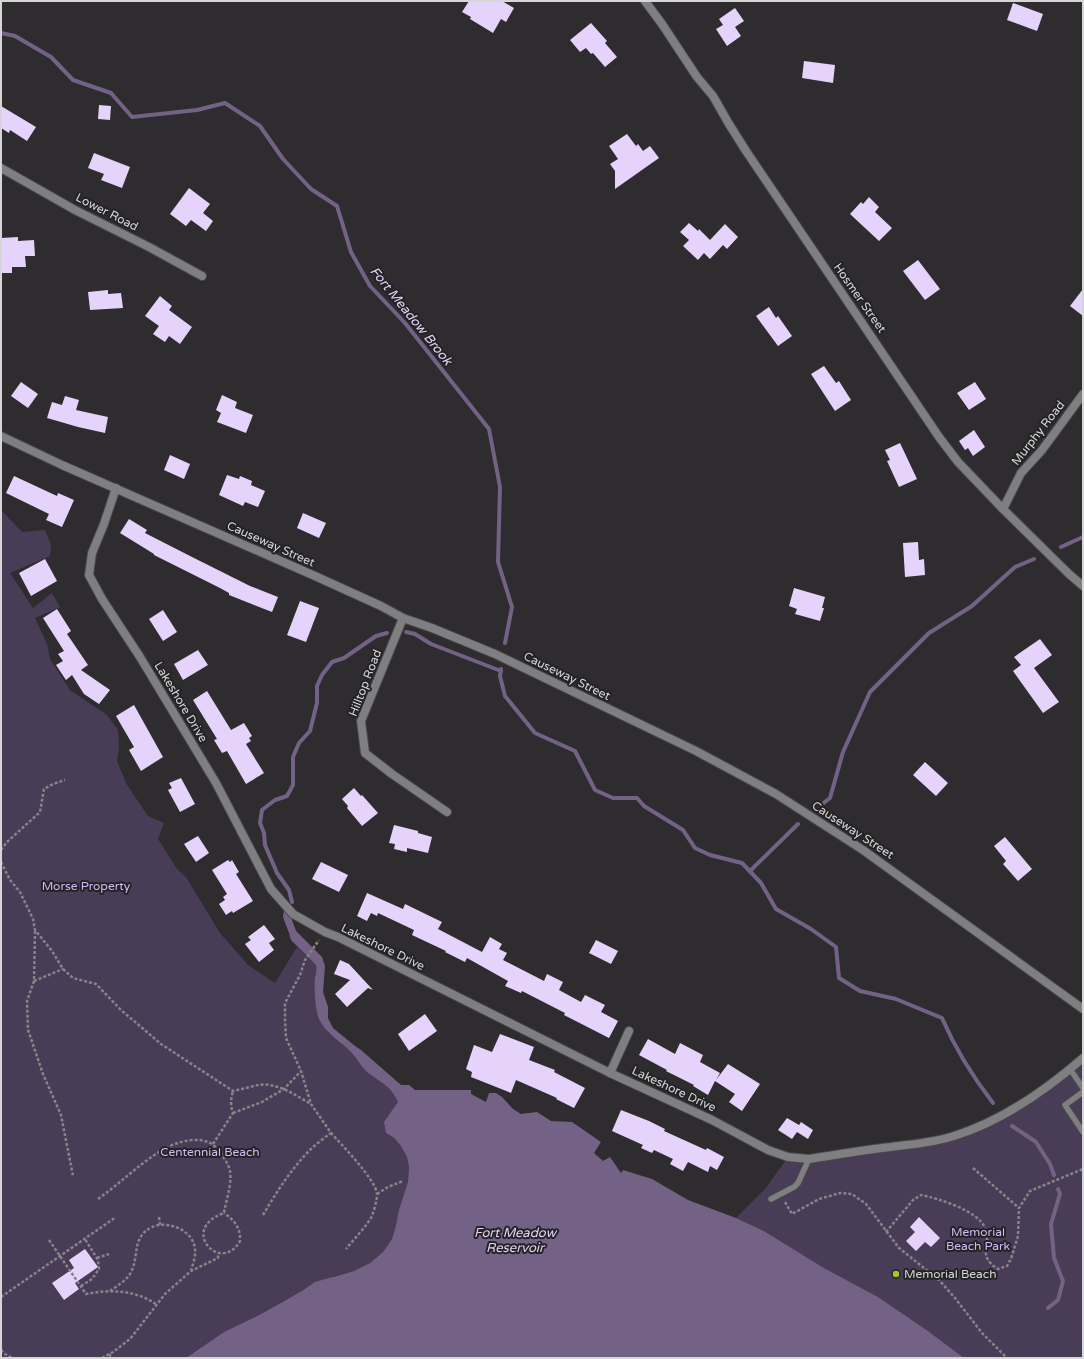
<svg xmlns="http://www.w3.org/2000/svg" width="1084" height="1359" viewBox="0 0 1084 1359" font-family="'Varela Round',sans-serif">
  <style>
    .green { fill: #493c57 }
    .water { fill: #736285 }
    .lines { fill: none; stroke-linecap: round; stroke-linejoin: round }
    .stream { stroke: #736285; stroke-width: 4 }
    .building { fill: #e6d3fb }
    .service-casing { stroke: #484749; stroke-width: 8 }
    .minor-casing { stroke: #484749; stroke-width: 10 }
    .tertiary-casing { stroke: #484749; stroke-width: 10 }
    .path { stroke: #868587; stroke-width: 2.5; stroke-dasharray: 3 2; stroke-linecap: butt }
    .service { stroke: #7f7e81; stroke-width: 5.5 }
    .minor { stroke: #7f7e81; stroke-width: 8 }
    .tertiary { stroke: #7f7e81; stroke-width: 8 }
    .poi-dot { fill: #a3c927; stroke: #242325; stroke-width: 1.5 }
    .labels { text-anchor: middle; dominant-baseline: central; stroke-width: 4; stroke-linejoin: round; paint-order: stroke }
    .street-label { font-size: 12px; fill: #d6d6d7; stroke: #242325 }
    .park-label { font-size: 12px; fill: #d5b9f4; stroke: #242325 }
    .poi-label { font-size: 12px; fill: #d6d6d7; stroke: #242325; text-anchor: start }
    .water-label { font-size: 13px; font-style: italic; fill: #e4d3f8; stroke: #242325 }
  </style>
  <rect width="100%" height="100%" fill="#2e2c2f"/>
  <g class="green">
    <polygon points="1,510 22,532 45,530 51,545 50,556 10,573 33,608 52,593 60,607 35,618 47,644 50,659 70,690 107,715 118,730 119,749 117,761 127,785 148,816 164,823 158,839 177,869 186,877 220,933 248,965 275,983 297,947 316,965 317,969 315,977 315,995 318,1017 328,1033 381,1076 401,1101 386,1133 394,1138 401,1146 407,1157 409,1167 408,1182 392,1239 383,1252 370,1263 354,1271 334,1276 283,1301 259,1315 224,1332 186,1358 1,1358"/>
    <polygon points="1083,1058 1083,1358 964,1358 928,1331 878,1297 824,1268 764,1231 736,1218 765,1189 788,1157 914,1144 990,1122"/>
  </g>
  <path class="water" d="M284,909L291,917L296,931L322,957L325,966L323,992L328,1007V1018L333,1028L355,1046L361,1050L401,1085H409L415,1090H471V1094L486,1102L489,1093H496L502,1097L513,1109L521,1114L537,1112L551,1121L572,1122L601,1142L594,1153L603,1161L610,1157L621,1173L623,1170L652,1179L688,1200L736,1218L764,1231L824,1268L878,1297L928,1331L964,1358H186L224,1332L259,1315L302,1291L315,1282L354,1271L370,1263L383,1252L392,1239L396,1225L399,1210L408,1182L409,1167L407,1157L401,1146L394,1138L386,1133L384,1122L398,1102C391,1085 379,1082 366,1071C360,1065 357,1058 351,1052C340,1041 326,1034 319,1019C315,1010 314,987 315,977C316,973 317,970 316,965L291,940L289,933L283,917Z"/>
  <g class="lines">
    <g class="stream">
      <polyline points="1,33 15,36 51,57 73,80 111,93 132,117 197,110 225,103 260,126 283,159 311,189 337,206 351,252 370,286 405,323 489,429 500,487 498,562 512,607 505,643"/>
      <polyline points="1061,547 1083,537"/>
      <polyline points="406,632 415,634 431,644 501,671"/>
      <path d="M501,669L500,676L505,696L535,733L575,751L595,790L613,798H637L644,806L683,830L695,848L710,855L742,863L761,883L776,909L811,929L836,947L839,978L860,991L896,999L942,1018C955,1048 973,1077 993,1103"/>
      <polyline points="821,805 830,798 843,752 870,692 929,633 972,606 1015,567 1034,559"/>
      <polyline points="750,871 798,824"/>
      <polyline points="292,902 289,890 277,873 265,845 264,833 260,823 262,810 275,800 287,796 293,785 293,757 299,743 310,731 317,703 317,686 322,675 332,662 344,658 376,636 387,633"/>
      <polyline points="1012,1126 1036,1142 1050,1164 1054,1175"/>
      <polyline points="1048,1308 1058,1300 1063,1281 1054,1258 1051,1224 1060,1194 1058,1189"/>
    </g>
  </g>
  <g class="building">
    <polygon points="469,1 502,1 514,8 506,22 501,19 493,33 470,19 471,17 462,12"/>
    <polygon points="1013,3 1043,14 1037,31 1007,20"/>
    <polygon points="735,8 744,21 735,27 741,36 727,46 716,29 723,25 719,19"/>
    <polygon points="591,23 607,41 605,43 617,57 605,67 593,53 591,54 586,48 580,52 570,40"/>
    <polygon points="804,61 835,65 833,83 802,78"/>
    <polygon points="99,105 111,106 110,120 98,119"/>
    <polygon points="1,106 36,127 27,141 10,130 9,133 1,128"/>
    <polygon points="627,134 636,146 638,144 643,151 650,146 659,158 615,189 615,171 610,164 618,159 609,146"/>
    <polygon points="94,153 130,167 122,188 101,180 104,174 88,168"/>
    <polygon points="189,188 210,204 203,213 213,221 206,231 191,220 186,226 170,214"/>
    <polygon points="869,197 879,207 875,212 892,228 879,241 850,214 861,202 863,204"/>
    <polygon points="689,223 698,231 699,229 710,240 725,224 738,237 727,249 723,245 710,259 704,253 698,260 683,246 689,240 680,232"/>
    <polygon points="18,237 18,241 34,240 35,256 25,256 26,267 12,267 12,273 1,273 1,238"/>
    <polygon points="918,260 940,289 925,300 903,271"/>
    <polygon points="1083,289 1083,316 1070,306"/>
    <polygon points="108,290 108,294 121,293 123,308 90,310 88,292"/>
    <polygon points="160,296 172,306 169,310 192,327 180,344 169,336 165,342 153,334 159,326 145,316"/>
    <polygon points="769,307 776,318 778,316 792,336 778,346 756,316"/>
    <polygon points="824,366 836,383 839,381 851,400 835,411 811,374"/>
    <polygon points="21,382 38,394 28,408 11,396"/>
    <polygon points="975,382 986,399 969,410 957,393"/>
    <polygon points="222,395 237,402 235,408 253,415 246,433 217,422 221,413 216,410"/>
    <polygon points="65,396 79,400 76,410 108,417 105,433 78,427 47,418 52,402 62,405"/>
    <polygon points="974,430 985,447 973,456 968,448 965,450 959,441"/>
    <polygon points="900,443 917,479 899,487 887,461 890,460 885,450"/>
    <polygon points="170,455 190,464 184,479 164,470"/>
    <polygon points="227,475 239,479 240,476 252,481 251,485 265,491 258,507 245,502 243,506 219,495"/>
    <polygon points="14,476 57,496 58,493 74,500 62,527 46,520 49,514 6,493"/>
    <polygon points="303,513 326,523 319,538 297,528"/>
    <polygon points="129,519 147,530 145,533 192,557 250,586 278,597 272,612 229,595 229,593 220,588 154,555 154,554 120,533"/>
    <polygon points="918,542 919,560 924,559 925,575 905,577 903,543"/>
    <polygon points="45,559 57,581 31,596 19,573"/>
    <polygon points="794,588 825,597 822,608 824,608 820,621 795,614 797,609 789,606"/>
    <polygon points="300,601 319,608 306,642 287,635"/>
    <polygon points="57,609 71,631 67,634 88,665 81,670 110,690 99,704 84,694 72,675 66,680 56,665 63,661 58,654 64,651 43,618"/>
    <polygon points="163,610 177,632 163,641 149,619"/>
    <polygon points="1040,639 1052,655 1034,668 1059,702 1043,713 1013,671 1021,665 1014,657"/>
    <polygon points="198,650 208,665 183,680 174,664"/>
    <polygon points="207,691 231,730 244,723 252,736 249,738 251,741 246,744 264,773 246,784 227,751 222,753 214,740 217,739 193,700"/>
    <polygon points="134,705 163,757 141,771 129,750 134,747 116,716"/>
    <polygon points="925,762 948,783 936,796 913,775"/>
    <polygon points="181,778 195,804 180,812 168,790 172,788 169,783"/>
    <polygon points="354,788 361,796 362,795 378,813 362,826 347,808 348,806 342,799"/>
    <polygon points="394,825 418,831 418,833 432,837 428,853 407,848 407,852 394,849 395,844 389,843"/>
    <polygon points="198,836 209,853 196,862 184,844"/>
    <polygon points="1005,837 1032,869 1018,881 1003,864 1006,861 994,846"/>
    <polygon points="228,860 230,862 232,860 239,872 236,874 253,901 233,913 232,911 226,915 219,904 225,900 223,897 227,894 212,870"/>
    <polygon points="321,862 348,875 339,892 312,879"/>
    <polygon points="367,893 403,909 405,904 442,922 438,929 482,952 490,937 502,944 499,949 507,953 503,960 544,981 547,974 563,982 559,990 581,1002 585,995 605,1005 601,1012 618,1021 609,1038 564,1015 565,1013 522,991 521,993 505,986 508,981 467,958 465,962 445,952 446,951 412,935 414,930 378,913 377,916 371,913 367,921 357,916"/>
    <polygon points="264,925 275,939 269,943 274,950 259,962 245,944 251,940 248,937"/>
    <polygon points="596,940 618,951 611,964 589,953"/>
    <polygon points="340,960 349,964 373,990 368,988 347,1007 335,994 350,980 334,974"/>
    <polygon points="425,1014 437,1031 409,1051 398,1034"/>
    <polygon points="500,1034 534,1047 529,1060 555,1070 554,1072 585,1088 574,1108 556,1099 557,1098 516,1080 511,1093 471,1077 472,1072 466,1069 474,1045 492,1052"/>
    <polygon points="648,1039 675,1054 680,1043 703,1055 700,1062 720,1073 716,1080 728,1064 760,1084 742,1111 729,1102 735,1094 715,1081 708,1095 693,1086 694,1085 666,1071 667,1070 639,1055"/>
    <polygon points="621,1110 649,1121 665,1129 664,1131 706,1150 707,1148 724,1157 717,1170 710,1166 708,1172 688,1162 683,1171 670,1164 673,1159 654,1150 652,1153 641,1148 643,1145 612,1131"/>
    <polygon points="787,1118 799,1125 801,1122 813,1130 808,1139 797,1132 792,1139 778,1130"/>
    <polygon points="919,1217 940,1238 931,1247 925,1242 916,1251 906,1241 915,1232 910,1227"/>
    <polygon points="85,1249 98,1267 75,1283 79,1289 64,1300 52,1283 74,1268 69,1260"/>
  </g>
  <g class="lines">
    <g class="service-casing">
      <g id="service">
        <polyline points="1070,1069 1083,1088"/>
        <polyline points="1083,1092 1065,1105 1083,1132"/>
        <polyline points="771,1199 794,1187 798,1183 809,1159"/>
      </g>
    </g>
    <g class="minor-casing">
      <g id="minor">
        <polyline points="645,1 662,24 697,77 713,96 729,124 746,151 939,437 958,462 1003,509"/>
        <polyline points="1,168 75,210 149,247 202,276"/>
        <path d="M116,488L104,524L92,553L89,575L102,599L140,657L216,783L271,889L293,914L325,932L338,937L610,1073L712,1120L768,1150L788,1157L809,1159C836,1155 863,1150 891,1147C912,1144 933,1143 954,1136C1002,1121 1045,1091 1083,1058"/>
        <polyline points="403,618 361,721 365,753 392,774 447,812"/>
        <polyline points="610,1073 629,1031"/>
      </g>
    </g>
    <g class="tertiary-casing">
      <g id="tertiary">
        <polyline points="1083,394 1042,450 1021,473 1003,509 1069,574 1083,586"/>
        <polyline points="1,436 62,465 315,576 381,606 403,618 432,628 495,654 696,751 776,794 863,850 1083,1009"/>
      </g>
    </g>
    <g class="path">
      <polyline points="1,850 7,842 40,812 44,789 53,784 65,780"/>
      <path d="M1,862L10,880L20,892L33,919L35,930L52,951L63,969L73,978L96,984L121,1010L161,1044L233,1091C242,1089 250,1087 258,1085C277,1082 295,1095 311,1104"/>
      <polyline points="35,931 34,981 27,1001 28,1030 43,1074 61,1115 73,1176"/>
      <polyline points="34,981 63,969"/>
      <polyline points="233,1113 262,1102 284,1089 301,1071"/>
      <path d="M331,1133C341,1144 376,1180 377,1194C377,1201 374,1211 371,1218C364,1229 354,1239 346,1249"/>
      <path d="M213,1144L233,1113C230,1105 231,1098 233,1091"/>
      <polyline points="973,1168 1019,1208"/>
      <polyline points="377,1194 388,1187 403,1181"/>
      <path d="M98,1199C118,1185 136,1167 156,1154C170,1144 192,1136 208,1142C214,1144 218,1150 222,1155C225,1159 229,1166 230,1171C232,1185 226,1200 224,1213C178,1229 221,1275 240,1241C241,1228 234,1220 224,1213"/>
      <polyline points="785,1202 792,1214 819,1199 840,1193 852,1194 866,1204 899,1248 939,1280 955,1298 982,1333 1007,1358"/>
      <path d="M263,1215C276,1193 291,1169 310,1150C316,1144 324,1138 331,1133L311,1104L301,1071L286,1038L285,1020V1003L300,975L305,960L319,940"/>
      <polyline points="159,1217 160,1225"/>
      <path d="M886,1232L913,1200L921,1195C937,1198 979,1211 985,1228C992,1244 976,1256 998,1269L1007,1266L1011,1259L1018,1236L1019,1208L1030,1191L1083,1169"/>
      <path d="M49,1240L86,1294C110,1289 137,1290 157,1305"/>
      <polyline points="97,1258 109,1254"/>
      <polyline points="81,1286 92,1279 99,1269 98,1260 85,1239"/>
      <path d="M110,1291C118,1285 128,1280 132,1270C139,1254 132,1237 152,1227C168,1220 193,1230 195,1249C196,1256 193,1264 191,1270"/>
      <polyline points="1,1297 116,1217"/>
      <polyline points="1,1350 5,1354 12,1358"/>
      <polyline points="109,1354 112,1358"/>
      <polyline points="102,1358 113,1352 130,1339 165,1294 191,1271 218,1258 218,1253"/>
    </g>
    <use href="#service" class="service"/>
    <use href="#minor" class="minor"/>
    <use href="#tertiary" class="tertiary"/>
  </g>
  <circle class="poi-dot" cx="896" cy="1274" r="4"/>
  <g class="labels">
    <g class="street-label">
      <text transform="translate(107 212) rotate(27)">Lower Road</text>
      <text transform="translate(860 298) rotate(55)">Hosmer Street</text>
      <text transform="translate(1038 433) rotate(-52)">Murphy Road</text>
      <text transform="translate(271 544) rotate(24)">Causeway Street</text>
      <text transform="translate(567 676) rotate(26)">Causeway Street</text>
      <text transform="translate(365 683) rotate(-69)">Hilltop Road</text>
      <text transform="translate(181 702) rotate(59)">Lakeshore Drive</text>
      <text transform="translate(853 830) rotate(33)">Causeway Street</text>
      <text transform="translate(383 947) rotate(26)">Lakeshore Drive</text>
      <text transform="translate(674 1089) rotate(25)">Lakeshore Drive</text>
    </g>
    <g class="park-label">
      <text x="86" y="886">Morse Property</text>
      <text x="210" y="1152">Centennial Beach</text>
      <text x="978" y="1232">Memorial<tspan x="978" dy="14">Beach Park</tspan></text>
    </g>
    <g class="poi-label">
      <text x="904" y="1274">Memorial Beach</text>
    </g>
    <g class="water-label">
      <text transform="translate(411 316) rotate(51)">Fort Meadow Brook</text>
      <text x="515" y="1233">Fort Meadow<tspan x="515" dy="15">Reservoir</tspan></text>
    </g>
  </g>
  <rect width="1084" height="1359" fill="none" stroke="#d6d6d7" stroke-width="4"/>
</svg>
